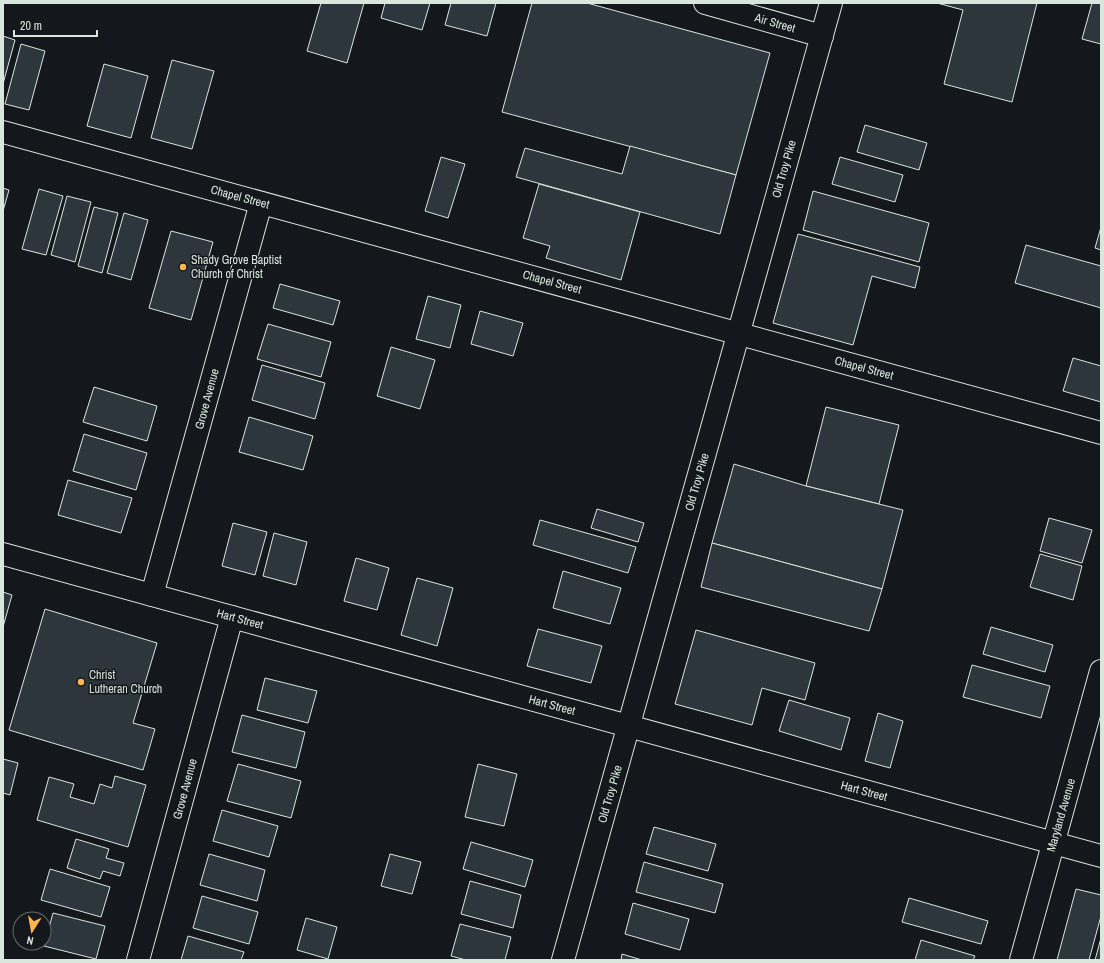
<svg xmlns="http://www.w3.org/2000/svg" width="1104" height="963" viewBox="0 0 1104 963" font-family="'Archivo Narrow',sans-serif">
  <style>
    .building { fill: #2c363c; stroke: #d8e6dc }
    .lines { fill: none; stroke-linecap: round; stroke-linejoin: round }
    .minor-casing { stroke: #d8e6dc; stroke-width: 24 }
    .secondary-casing { stroke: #d8e6dc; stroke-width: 24 }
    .minor { stroke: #14181c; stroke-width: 22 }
    .secondary { stroke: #14181c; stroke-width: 22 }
    .poi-dot { fill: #ffb74d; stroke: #14181c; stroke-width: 1.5 }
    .labels { text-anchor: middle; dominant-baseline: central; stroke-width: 3; stroke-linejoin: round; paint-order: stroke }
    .street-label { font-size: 12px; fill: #d8e6dc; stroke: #14181c }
    .poi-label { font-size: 12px; fill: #d8e6dc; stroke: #14181c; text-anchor: start }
  </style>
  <rect width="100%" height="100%" fill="#14181c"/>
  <g class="building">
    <polygon points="321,3 364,3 347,63 307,51"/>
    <polygon points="385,3 430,3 422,30 381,18"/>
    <polygon points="451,3 496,3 487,36 445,25"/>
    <polygon points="532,3 587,3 770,53 736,175 502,112"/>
    <polygon points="937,3 1037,3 1012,102 944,84 963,10"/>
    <polygon points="1092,3 1101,3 1101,44 1082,39"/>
    <polygon points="3,36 15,40 3,84"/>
    <polygon points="21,44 45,51 29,110 5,104"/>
    <polygon points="172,60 214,71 192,149 151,138"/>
    <polygon points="104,64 148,76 131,138 87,126"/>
    <polygon points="865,125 927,143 919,170 857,152"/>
    <polygon points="630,146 736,175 720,234 516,177 525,148 622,174"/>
    <polygon points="441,157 465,164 448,218 425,211"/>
    <polygon points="840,157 903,175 895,202 832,184"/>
    <polygon points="539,184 640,212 621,280 546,258 550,246 523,238"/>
    <polygon points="3,188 9,190 3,211"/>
    <polygon points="39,189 63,196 46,255 22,249"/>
    <polygon points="813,191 929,223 919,262 803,230"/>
    <polygon points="67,196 91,202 75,262 51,255"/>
    <polygon points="94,207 118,213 102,273 78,266"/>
    <polygon points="124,213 148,220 131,280 107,273"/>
    <polygon points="1101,227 1101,250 1095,248"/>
    <polygon points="171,231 213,242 191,320 149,308"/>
    <polygon points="798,234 920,267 915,288 872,276 853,345 773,323"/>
    <polygon points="1026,245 1101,266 1101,308 1015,283"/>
    <polygon points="280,284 340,301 333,325 273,308"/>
    <polygon points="428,296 461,305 450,348 416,339"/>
    <polygon points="480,311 523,323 513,356 471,344"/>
    <polygon points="268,324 331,342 321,377 257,359"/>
    <polygon points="391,347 435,360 420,409 377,396"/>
    <polygon points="1073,358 1101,366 1101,402 1063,391"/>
    <polygon points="262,365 325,383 315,419 252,400"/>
    <polygon points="94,387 157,406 147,441 83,422"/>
    <polygon points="826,407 899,425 879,504 806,486"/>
    <polygon points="249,417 313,436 303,470 239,452"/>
    <polygon points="84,434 147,453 136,490 73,471"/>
    <polygon points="734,464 806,486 903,510 882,589 712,543"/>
    <polygon points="68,480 132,498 121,533 58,515"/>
    <polygon points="597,509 644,523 638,542 591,528"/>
    <polygon points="1049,518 1092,530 1082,563 1040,551"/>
    <polygon points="540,520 636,547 628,573 533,545"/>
    <polygon points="233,523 267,532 255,575 222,566"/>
    <polygon points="274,533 307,542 296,585 263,576"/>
    <polygon points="712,543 882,589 869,631 701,587"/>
    <polygon points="1040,554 1082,566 1073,600 1030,587"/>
    <polygon points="356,558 389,568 377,610 344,601"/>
    <polygon points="563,571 621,588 610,624 553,608"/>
    <polygon points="417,578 453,588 437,646 401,635"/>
    <polygon points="3,592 12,595 3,627"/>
    <polygon points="45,609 157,643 133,723 155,729 143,770 9,730"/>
    <polygon points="991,627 1053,645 1045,672 983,654"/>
    <polygon points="538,629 602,646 591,683 527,666"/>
    <polygon points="696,630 815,663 805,700 762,688 752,725 675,704"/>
    <polygon points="972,665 1050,686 1041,718 963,697"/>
    <polygon points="265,678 317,691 308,723 257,710"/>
    <polygon points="789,700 850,718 841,750 779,731"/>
    <polygon points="878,713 903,721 890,768 865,761"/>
    <polygon points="242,715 305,732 296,768 232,752"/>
    <polygon points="3,759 18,763 10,795 3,793"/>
    <polygon points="238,764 301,781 291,818 227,801"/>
    <polygon points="478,764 517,774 504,826 465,817"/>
    <polygon points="115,776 146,785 128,847 37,820 49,777 74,784 70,797 94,804 100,784 112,788"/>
    <polygon points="222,810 278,826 269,857 213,841"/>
    <polygon points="654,827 716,844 708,871 646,854"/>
    <polygon points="76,839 109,849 106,858 124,863 120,876 103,871 100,879 67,868"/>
    <polygon points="471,842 533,860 525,887 463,869"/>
    <polygon points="209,854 265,870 257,901 200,885"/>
    <polygon points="390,854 421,862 412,894 381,886"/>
    <polygon points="644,862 723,884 715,913 636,892"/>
    <polygon points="50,869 110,887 101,917 41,900"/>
    <polygon points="470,881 521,895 513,928 461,914"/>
    <polygon points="1076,889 1101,895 1101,916 1089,960 1057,960"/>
    <polygon points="202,896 258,912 249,944 193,928"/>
    <polygon points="909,898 988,921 981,944 902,922"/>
    <polygon points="633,903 689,919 680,950 625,934"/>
    <polygon points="53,913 105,926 96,959 44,946"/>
    <polygon points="306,918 337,927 328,959 297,950"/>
    <polygon points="460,924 511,937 505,960 466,960 451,956"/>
    <polygon points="188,936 244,952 241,960 181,960"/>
    <polygon points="1101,938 1101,960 1095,960"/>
    <polygon points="921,940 975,956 973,960 915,960"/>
    <polygon points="622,954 642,960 621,960"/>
  </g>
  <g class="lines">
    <g class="minor-casing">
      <g id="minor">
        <polyline points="705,3 822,36"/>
        <polyline points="3,132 1101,433"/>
        <polyline points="3,554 1101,856"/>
        <polyline points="152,595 261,203"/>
        <polyline points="138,960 232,617"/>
        <polyline points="1021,960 1101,671"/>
      </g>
    </g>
    <g class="secondary-casing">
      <polyline id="secondary" points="563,960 831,3"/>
    </g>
    <use href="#minor" class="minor"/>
    <use href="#secondary" class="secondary"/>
  </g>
  <g class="poi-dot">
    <circle cx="183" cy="267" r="4"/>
    <circle cx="81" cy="682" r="4"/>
  </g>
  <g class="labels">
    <g class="street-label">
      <text transform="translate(775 23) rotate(16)">Air Street</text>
      <text transform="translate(784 169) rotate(-74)">Old Troy Pike</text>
      <text transform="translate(240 197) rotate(15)">Chapel Street</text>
      <text transform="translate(552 282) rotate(15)">Chapel Street</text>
      <text transform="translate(864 368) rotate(15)">Chapel Street</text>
      <text transform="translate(207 399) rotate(-75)">Grove Avenue</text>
      <text transform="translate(697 482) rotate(-74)">Old Troy Pike</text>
      <text transform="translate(240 619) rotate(15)">Hart Street</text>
      <text transform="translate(552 705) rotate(15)">Hart Street</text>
      <text transform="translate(185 789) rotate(-75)">Grove Avenue</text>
      <text transform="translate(864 791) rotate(15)">Hart Street</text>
      <text transform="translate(610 794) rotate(-74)">Old Troy Pike</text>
      <text transform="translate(1061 815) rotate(-74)">Maryland Avenue</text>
    </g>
    <g class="poi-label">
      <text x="191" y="260">Shady Grove Baptist<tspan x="191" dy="14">Church of Christ</tspan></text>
      <text x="89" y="675">Christ<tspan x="89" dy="14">Lutheran Church</tspan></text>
    </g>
  </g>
  <rect width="1104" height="963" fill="none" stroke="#d8e6dc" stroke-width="8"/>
  <g transform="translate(32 931) rotate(191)"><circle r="19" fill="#14181c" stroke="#626a69"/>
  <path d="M0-3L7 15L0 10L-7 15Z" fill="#ffb74d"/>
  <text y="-6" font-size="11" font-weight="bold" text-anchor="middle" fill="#d8e6dc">N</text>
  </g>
  <path d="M14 30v6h83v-6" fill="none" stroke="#d8e6dc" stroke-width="2"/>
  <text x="20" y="30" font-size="12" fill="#d8e6dc" stroke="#14181c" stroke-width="3" paint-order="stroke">20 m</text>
</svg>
